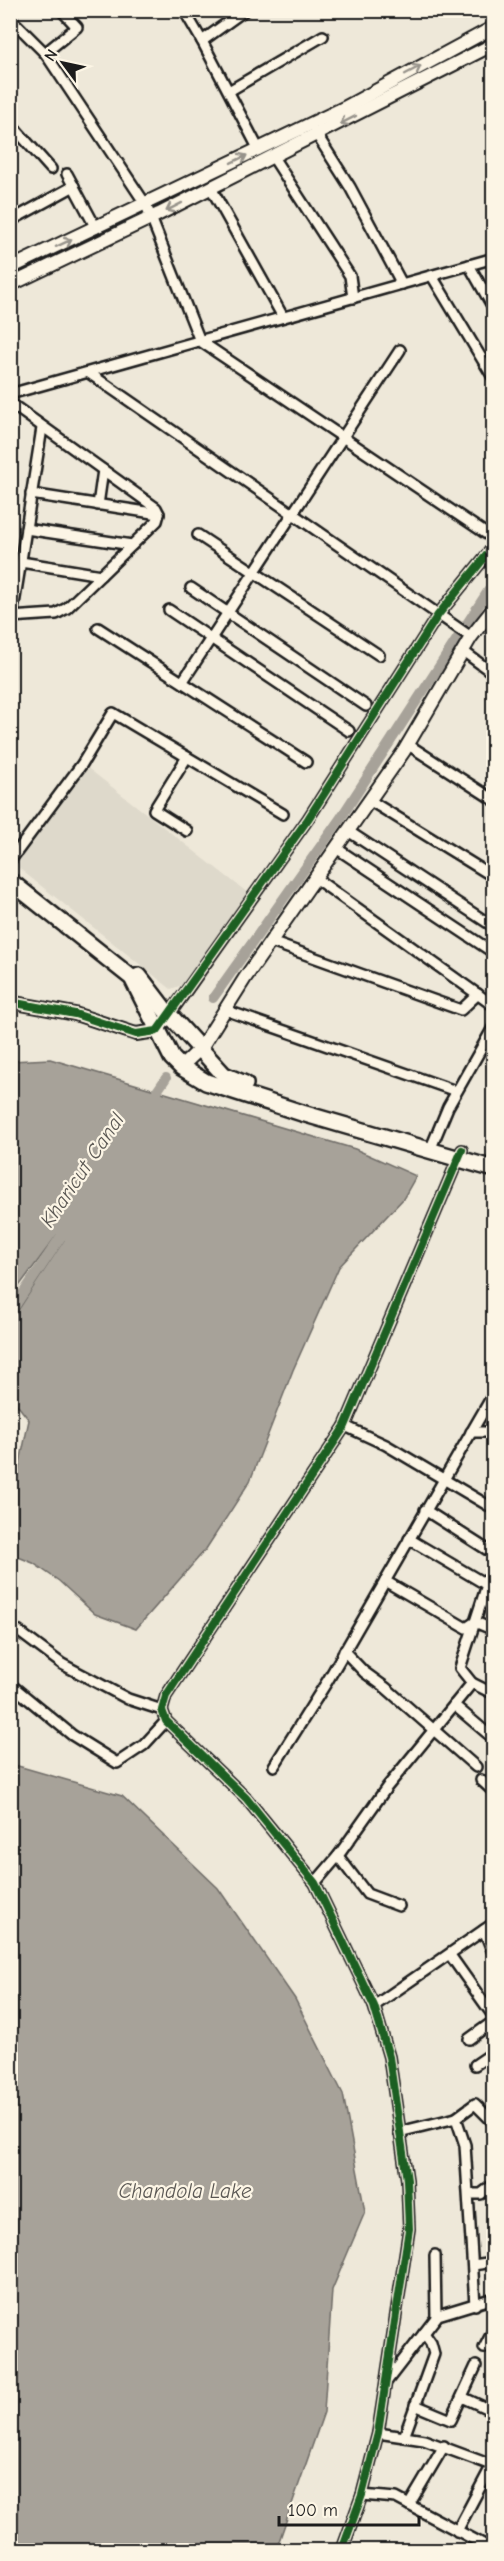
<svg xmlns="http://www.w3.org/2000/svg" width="504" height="2561" viewBox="0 0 504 2561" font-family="'Comic Neue',sans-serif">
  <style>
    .built { fill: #ded9cb }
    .water { fill: #a7a299; stroke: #6f6c67; stroke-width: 1.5 }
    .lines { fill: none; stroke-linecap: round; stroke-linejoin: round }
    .canal { stroke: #a7a299; stroke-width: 10 }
    .minor-casing { stroke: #1c1c1c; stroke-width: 14 }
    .tertiary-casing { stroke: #1c1c1c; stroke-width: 16 }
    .primary-casing { stroke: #1c1c1c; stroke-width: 20 }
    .minor { stroke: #fcf5e5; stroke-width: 9 }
    .tertiary { stroke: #fcf5e5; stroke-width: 12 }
    .primary { stroke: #fcf5e5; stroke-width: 15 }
    .cycleway-casing { stroke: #fcf5e5; stroke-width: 11 }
    .cycleway { stroke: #1b5e20; stroke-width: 8 }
    .oneway { stroke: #97938b }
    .labels { text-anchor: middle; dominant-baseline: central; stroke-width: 4.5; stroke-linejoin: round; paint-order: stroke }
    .water-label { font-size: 21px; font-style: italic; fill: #5b5854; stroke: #fcf5e5 }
  </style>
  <rect width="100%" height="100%" fill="#eee8d9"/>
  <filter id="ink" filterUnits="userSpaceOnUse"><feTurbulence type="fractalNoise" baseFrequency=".0167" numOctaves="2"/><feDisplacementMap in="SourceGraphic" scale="12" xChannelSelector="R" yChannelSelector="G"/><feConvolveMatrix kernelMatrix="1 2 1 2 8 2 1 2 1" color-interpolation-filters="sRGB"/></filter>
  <g filter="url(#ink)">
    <polygon class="built" points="85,766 248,893 182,985 171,989 11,862"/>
    <g class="water">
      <polygon points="50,1059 355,1149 416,1176 403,1199 339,1267 293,1370 250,1481 206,1549 136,1629 95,1614 59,1581 33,1563 11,1554 11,1505 29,1420 11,1397 11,1321 64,1240 57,1235 11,1297 11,1061"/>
      <polygon points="11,1764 122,1796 218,1888 295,1999 343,2094 365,2212 332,2290 324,2412 276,2550 11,2550"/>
    </g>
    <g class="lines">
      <g class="canal">
        <polyline points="213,998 340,819 494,582"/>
        <polyline points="151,1100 166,1078"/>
        <polyline points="10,1313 68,1226"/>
      </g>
      <g class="minor-casing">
        <g id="minor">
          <polyline points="184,10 202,41 259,150"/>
          <polyline points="10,18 45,53 146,205 200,341 494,539"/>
          <polyline points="202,41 245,10"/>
          <polyline points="45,53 77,27 61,10"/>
          <polyline points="229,91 323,36"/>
          <polyline points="10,123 51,169"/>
          <polyline points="317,135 350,187 402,284"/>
          <polyline points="273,157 350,276 353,298"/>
          <polyline points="67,174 96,228"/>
          <polyline points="211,188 283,317"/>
          <polyline points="10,192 11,193"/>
          <polyline points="10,221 74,186"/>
          <polyline points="469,265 494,309"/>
          <polyline points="432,276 494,379"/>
          <polyline points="89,373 471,637"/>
          <polyline points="10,394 494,258"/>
          <polyline points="10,403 156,508 159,514 157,521 67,608 56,614 10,617"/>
          <polyline points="31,494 159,514"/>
          <polyline points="98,505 103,470"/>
          <polyline points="26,529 132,545"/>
          <polyline points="198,535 379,655"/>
          <polyline points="21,562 101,575"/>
          <polyline points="191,588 366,706"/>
          <polyline points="169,610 349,731"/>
          <polyline points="12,617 42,428"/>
          <polyline points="98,628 306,762"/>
          <polyline points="463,651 494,674"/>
          <polyline points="183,681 400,350"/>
          <polyline points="407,744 494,800"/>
          <polyline points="369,800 494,877"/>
          <polyline points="187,831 154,810 187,757"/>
          <polyline points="348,831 494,927"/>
          <polyline points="336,848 494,953"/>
          <polyline points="10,861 82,764 113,713 283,814"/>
          <polyline points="315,878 494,1006"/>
          <polyline points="271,942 461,1010 478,994"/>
          <polyline points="225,1010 456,1091"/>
          <polyline points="169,1015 308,819 438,615 494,546"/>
          <polyline points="433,1143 448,1107 494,1026"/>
          <polyline points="345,1426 386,1445 494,1509"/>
          <polyline points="471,1432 494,1432"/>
          <polyline points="425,1510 494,1554"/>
          <polyline points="409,1539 487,1585 460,1668 472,1683 494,1694"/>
          <polyline points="385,1581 466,1628 475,1622 494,1630"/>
          <polyline points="10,1625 62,1664 128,1699 162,1710"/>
          <polyline points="344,1651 364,1672 386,1688 476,1767"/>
          <polyline points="10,1684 72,1735 117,1763 144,1745 166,1721"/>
          <polyline points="454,1705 494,1739"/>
          <polyline points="274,1766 328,1680 494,1393"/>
          <polyline points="481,1780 494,1792"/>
          <polyline points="338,1856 367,1894 399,1906"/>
          <polyline points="315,1883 338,1856 387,1787 472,1683"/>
          <polyline points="484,1930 494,1955"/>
          <polyline points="450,1955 494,2017"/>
          <polyline points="374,2006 494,1923"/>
          <polyline points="469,2039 494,2021"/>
          <polyline points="475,2065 494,2052"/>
          <polyline points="492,2070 494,2072"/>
          <polyline points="456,2118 475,2104 494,2123"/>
          <polyline points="399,2132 456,2118 465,2145 475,2305"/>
          <polyline points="470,2194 481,2194 494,2184"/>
          <polyline points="435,2255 436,2317"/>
          <polyline points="473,2265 494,2262"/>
          <polyline points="484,2348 494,2329"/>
          <polyline points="387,2381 438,2315 494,2298"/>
          <polyline points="462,2397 488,2409"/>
          <polyline points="415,2405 451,2420 476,2366"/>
          <polyline points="378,2433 424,2440 494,2466"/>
          <polyline points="404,2437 434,2354 431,2343 424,2333"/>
          <polyline points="362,2495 396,2498 494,2550"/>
          <polyline points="409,2505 444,2446"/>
          <polyline points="457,2531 492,2465"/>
          <polyline points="342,2550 362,2495 378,2433 409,2229 407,2180 389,2057 374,2006 315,1883 246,1798 166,1721 162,1710 166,1696 345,1426 462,1150"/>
        </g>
      </g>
      <g class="tertiary-casing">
        <g id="tertiary">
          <polyline points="10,268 344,108 494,27"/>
          <polyline points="10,285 159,214 494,44"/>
          <polyline points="10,1002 75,1014 136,1034 157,1031 169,1015"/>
          <polyline points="181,1067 201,1048 245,978 404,751 471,637 494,608"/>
        </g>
      </g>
      <g class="primary-casing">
        <g id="primary">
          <polyline points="10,881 132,978 172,1058 181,1067 206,1082 302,1113 494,1169"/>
          <polyline points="139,976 165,1010 224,1075 245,1084"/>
        </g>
      </g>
      <use href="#minor" class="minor"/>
      <use href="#tertiary" class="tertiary"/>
      <use href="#primary" class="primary"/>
      <g class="cycleway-casing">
        <g id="cycleway">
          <polyline points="10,1002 75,1014 136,1034 157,1031 308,819 438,615 494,546"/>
          <polyline points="342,2550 362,2495 378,2433 409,2229 407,2180 389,2057 374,2006 315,1883 246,1798 166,1721 162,1710 166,1696 345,1426 462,1150"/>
        </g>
      </g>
      <use href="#cycleway" class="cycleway"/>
    </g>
    <defs><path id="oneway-shaft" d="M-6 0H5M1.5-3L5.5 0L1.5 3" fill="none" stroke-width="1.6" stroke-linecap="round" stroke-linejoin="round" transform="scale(1.5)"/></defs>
    <g class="oneway">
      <use href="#oneway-shaft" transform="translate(413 70) rotate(-28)"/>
      <use href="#oneway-shaft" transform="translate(348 120) rotate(153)"/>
      <use href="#oneway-shaft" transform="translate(239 159) rotate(-26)"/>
      <use href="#oneway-shaft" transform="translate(174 207) rotate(153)"/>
      <use href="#oneway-shaft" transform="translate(64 243) rotate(-25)"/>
    </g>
  </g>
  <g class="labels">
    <g class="water-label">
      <text transform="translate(82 1170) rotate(-56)">Kharicut Canal</text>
      <text x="185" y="2191">Chandola Lake</text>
    </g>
  </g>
  <rect width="504" height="2561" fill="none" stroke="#fcf5e5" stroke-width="36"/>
  <rect x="18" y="18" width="468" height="2525" fill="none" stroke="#1c1c1c" stroke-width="2" filter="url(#ink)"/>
  <g transform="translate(63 63) rotate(303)" stroke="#fcf5e5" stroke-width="4.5" paint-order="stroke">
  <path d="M0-4.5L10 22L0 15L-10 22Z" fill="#1c1c1c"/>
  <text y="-9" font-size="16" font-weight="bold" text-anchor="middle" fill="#1c1c1c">N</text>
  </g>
  <path d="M279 2516v9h140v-9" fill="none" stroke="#1c1c1c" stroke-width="3"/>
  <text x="288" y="2516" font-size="18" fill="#1c1c1c" stroke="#fcf5e5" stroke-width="4.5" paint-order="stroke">100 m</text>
</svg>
